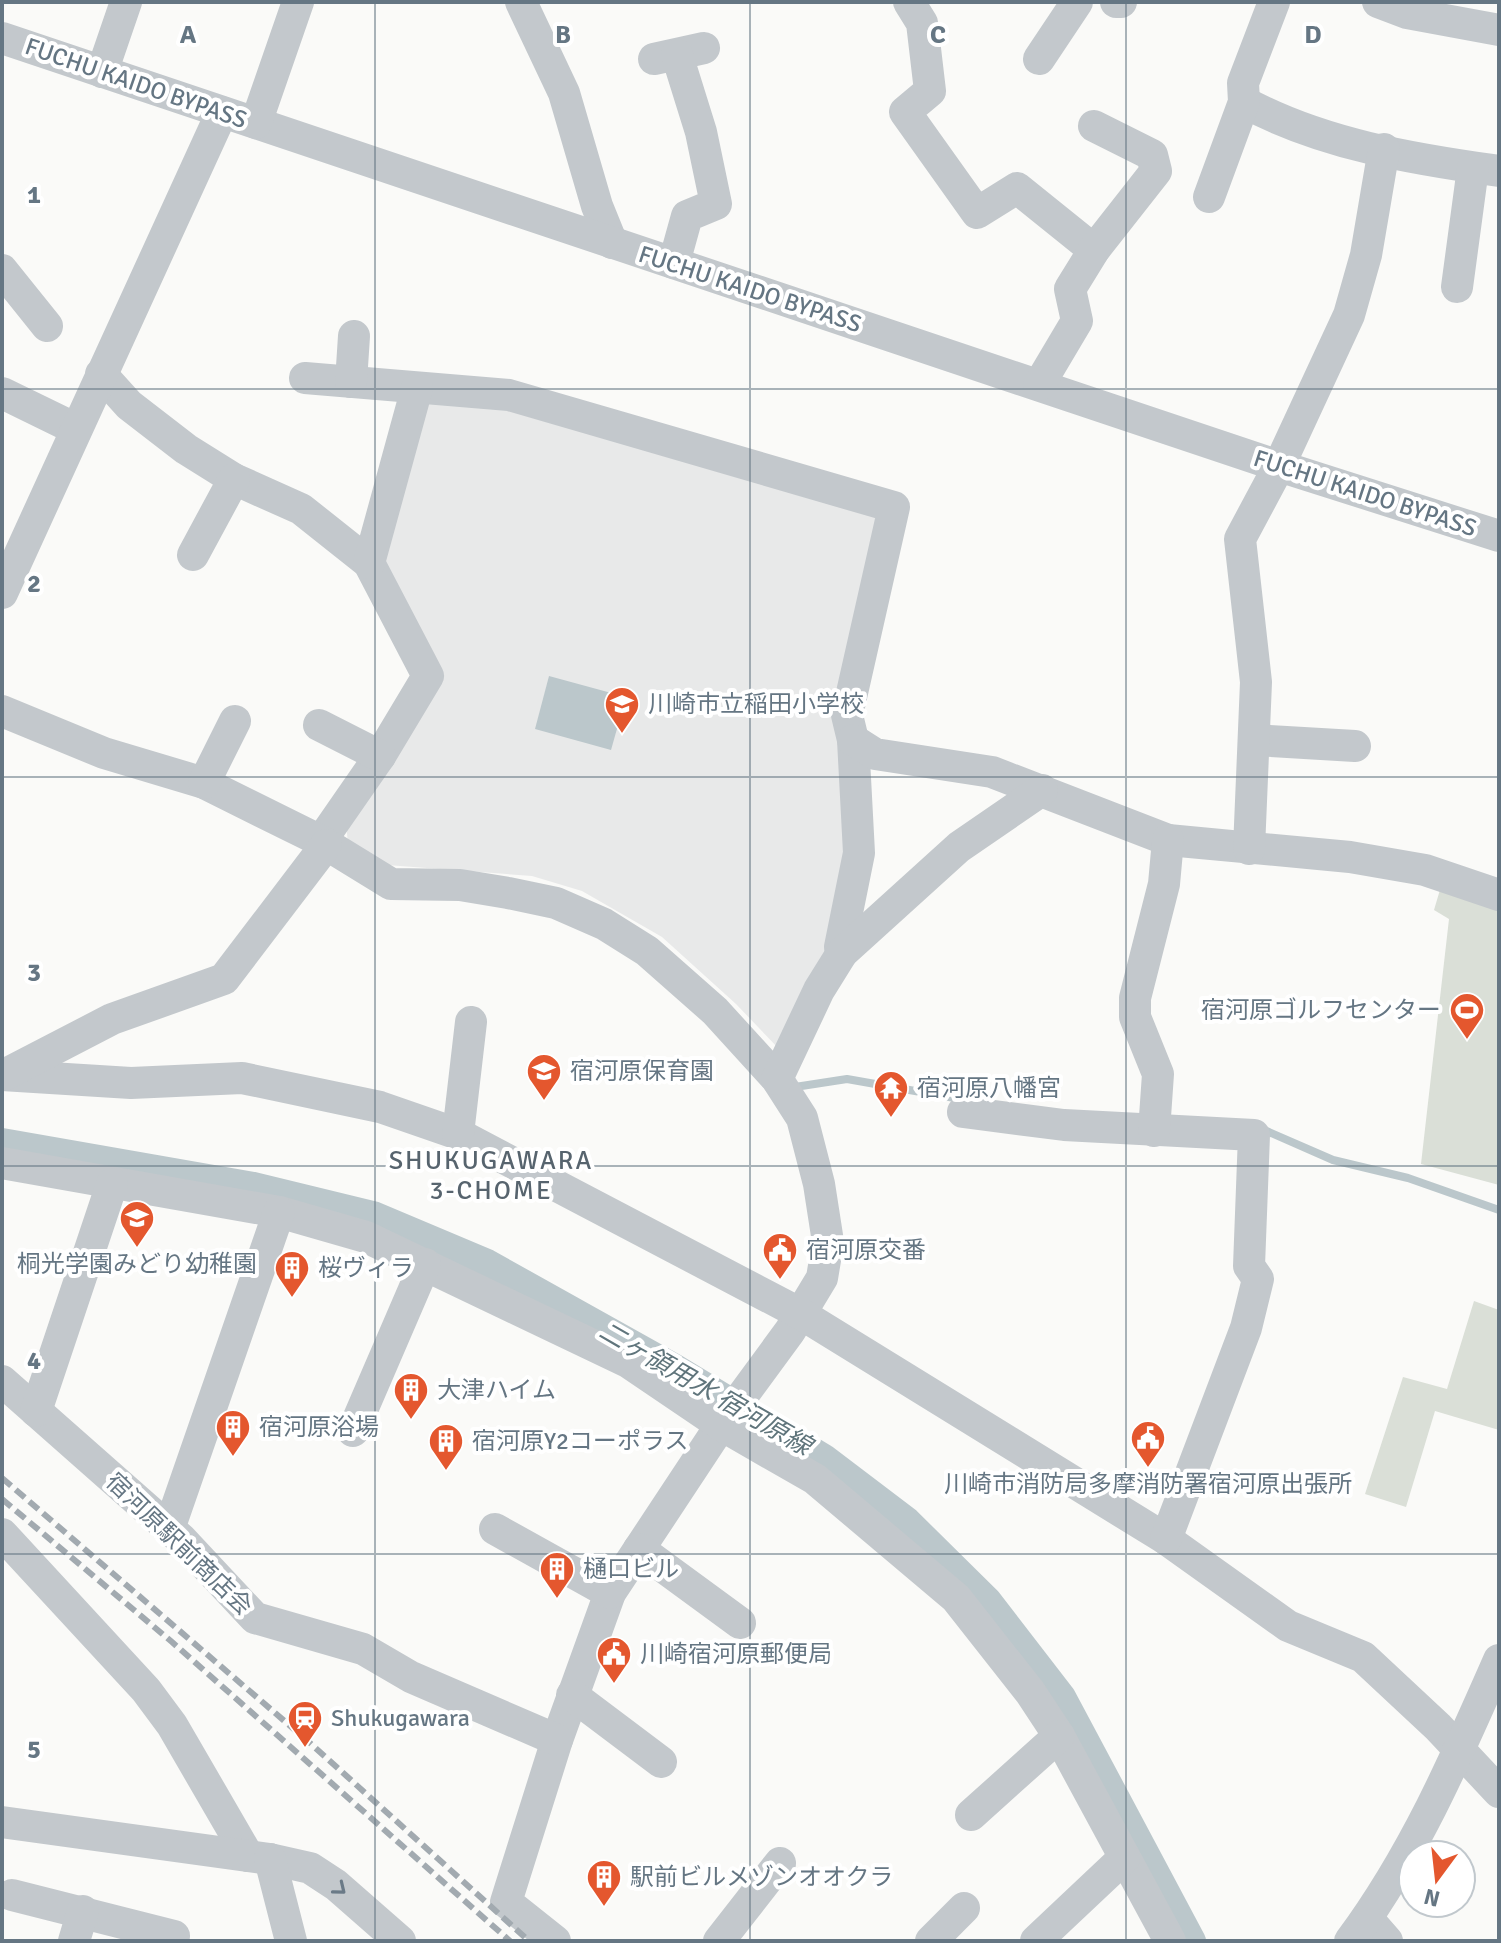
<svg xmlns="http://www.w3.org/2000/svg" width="1501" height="1943" viewBox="0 0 1501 1943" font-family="Signika,'Noto Sans JP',sans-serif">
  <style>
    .built { fill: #e8e9e9 }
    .green { fill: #dadfd7 }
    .water { fill: #bbc7cb }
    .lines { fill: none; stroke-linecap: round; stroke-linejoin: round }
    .stream { stroke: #bbc7cb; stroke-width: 8 }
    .canal { stroke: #bbc7cb; stroke-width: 28 }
    .minor { stroke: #c3c8cc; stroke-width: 32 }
    .rail { stroke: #a2aab0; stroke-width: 6; stroke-dasharray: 12 6; stroke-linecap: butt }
    .oneway { stroke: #6a7a87 }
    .grid { fill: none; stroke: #657683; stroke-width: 2; stroke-opacity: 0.55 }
    .labels { text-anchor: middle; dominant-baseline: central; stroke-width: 8; stroke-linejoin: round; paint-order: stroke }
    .street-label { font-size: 24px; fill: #657683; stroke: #fff }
    .poi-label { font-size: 24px; fill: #657683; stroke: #fff; text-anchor: start }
    .neighbourhood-label { font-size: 26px; letter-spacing: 2px; fill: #57646e; stroke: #fff }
    .water-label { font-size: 26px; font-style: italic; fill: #60757c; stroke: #fff }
    .grid-label { font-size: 26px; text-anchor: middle; font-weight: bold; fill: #657683; stroke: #fff; stroke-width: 8; stroke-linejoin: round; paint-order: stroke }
  </style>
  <rect width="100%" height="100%" fill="#fafaf8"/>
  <polygon class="built" points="423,404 500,404 871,509 879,523 838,927 781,1051 736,1004 662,937 582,891 532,876 387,865 348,845 346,821 439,677 378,557"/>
  <g class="green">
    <polygon points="1442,883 1499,903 1499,1185 1421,1164 1449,919 1434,910"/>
    <polygon points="1474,1301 1499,1310 1499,1430 1435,1411 1406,1507 1365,1494 1403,1377 1447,1389"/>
  </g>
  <polygon class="water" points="549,676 626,697 611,750 535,729"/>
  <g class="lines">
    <g class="stream">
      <polyline points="795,1087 847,1079 966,1100"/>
      <polyline points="1262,1129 1333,1160 1408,1178 1499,1210"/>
    </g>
    <polyline class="canal" points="2,1142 254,1186 373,1215 487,1263 675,1368 824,1458 907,1521 988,1601 1062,1697 1192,1941"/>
    <g class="minor">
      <polyline points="521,2 564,93 597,206 612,243"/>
      <polyline points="909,2 922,23 930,91 905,112 977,213 1017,188 1094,250"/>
      <polyline points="1116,2 1121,2"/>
      <polyline points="1378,2 1407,13 1499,30"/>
      <polyline points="2,38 1279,466 1499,536"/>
      <polyline points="654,59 704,48"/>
      <polyline points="1039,59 1077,2"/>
      <polyline points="102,72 126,2"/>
      <path d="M1244,102C1321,144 1413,159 1499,171"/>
      <polyline points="256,123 298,2"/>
      <polyline points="1209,197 1244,102 1243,83 1274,2"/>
      <polyline points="674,263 687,216 716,204 701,132 677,55"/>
      <polyline points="2,270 47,326"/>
      <polyline points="1457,287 1473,168"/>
      <polyline points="101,374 129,405 186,449 234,479 301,509 369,563 428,676 380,756 321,841"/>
      <polyline points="305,378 509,395 894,507 847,715 853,740 859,853 840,947 842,953"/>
      <polyline points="351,382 354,336"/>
      <polyline points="1039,385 1077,321 1070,289 1094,250 1156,171 1152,155 1094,126"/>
      <polyline points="2,393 76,429"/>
      <polyline points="193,555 234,479"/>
      <polyline points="369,563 417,388"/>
      <polyline points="2,593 222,112"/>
      <polyline points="2,711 104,753 204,783 321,841 391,884 460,885 508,893 556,903 604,924 647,951 715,1011 777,1079 802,1118 819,1184 828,1242 822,1278 790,1331 721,1425 610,1593 557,1740 506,1902 555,1941"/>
      <polyline points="319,725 380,756"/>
      <polyline points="853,740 875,754 992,772 1168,840 1350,857 1425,870 1499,895"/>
      <polyline points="1254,740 1355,746"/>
      <polyline points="204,783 235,721"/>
      <polyline points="1249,849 1256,682 1240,539 1279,466 1349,315 1366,255 1384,149"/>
      <polyline points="2,1075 131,1083 242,1078 380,1107 458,1134 801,1314 1166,1539 1288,1626 1363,1657 1438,1727 1499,1792"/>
      <polyline points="4,1075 112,1019 224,979 326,845"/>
      <polyline points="777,1079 819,990 842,953 959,847 1042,790"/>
      <polyline points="963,1112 1064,1125 1254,1135 1249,1266 1258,1279 1246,1328 1166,1539"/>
      <polyline points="1154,1131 1158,1074 1135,1017 1135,998 1164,884 1168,840"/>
      <polyline points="458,1134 471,1022"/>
      <polyline points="2,1163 279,1212 366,1237 628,1362 721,1425 815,1479 956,1598 1030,1692 1059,1736 1170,1941"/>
      <polyline points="2,1381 181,1539 255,1618 363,1649 411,1677 557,1740"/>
      <polyline points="36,1411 112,1184"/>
      <polyline points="353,1431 425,1264"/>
      <polyline points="169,1529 279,1212"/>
      <polyline points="495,1529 610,1593"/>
      <polyline points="2,1534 146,1690 172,1725 248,1856"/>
      <polyline points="639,1549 740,1623"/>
      <polyline points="572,1695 661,1762"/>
      <polyline points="971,1815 1059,1736"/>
      <polyline points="2,1822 270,1859 310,1868 336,1885 400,1941"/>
      <polyline points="270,1859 291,1941"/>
      <polyline points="12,1895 174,1936"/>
      <polyline points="1367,1918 1387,1941"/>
      <polyline points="74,1941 83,1911"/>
      <polyline points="719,1941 780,1863"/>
      <polyline points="931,1941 964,1908"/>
      <polyline points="1036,1941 1124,1858"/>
      <path d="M1350,1941C1414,1855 1456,1758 1499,1660"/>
    </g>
    <g class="rail">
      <polyline points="2,1478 310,1743 529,1941"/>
      <polyline points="2,1499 172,1642 510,1941"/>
    </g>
  </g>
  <defs><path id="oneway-chevron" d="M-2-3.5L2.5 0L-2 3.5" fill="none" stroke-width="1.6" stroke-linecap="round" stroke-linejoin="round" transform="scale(2)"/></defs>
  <use class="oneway" href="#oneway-chevron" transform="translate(340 1889) rotate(39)"/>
  <path class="grid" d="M375,2V1941M750,2V1941M1126,2V1941M2,389H1499M2,777H1499M2,1166H1499M2,1554H1499"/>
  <defs>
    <g id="school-pin" transform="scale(1.8)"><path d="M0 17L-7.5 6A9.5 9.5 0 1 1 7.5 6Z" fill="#e4572e" stroke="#fff"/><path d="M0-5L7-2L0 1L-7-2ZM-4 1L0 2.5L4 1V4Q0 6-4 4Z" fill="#fff"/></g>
    <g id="stadium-pin" transform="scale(1.8)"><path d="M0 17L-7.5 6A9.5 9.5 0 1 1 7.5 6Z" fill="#e4572e" stroke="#fff"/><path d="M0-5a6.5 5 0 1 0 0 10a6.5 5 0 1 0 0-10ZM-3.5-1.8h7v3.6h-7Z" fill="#fff"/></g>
    <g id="temple-pin" transform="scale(1.8)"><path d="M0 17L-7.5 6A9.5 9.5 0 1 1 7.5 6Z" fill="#e4572e" stroke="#fff"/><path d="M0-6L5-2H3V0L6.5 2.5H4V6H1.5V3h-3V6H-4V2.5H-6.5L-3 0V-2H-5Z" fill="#fff"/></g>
    <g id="civic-pin" transform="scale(1.8)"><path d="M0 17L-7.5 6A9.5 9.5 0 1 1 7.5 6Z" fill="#e4572e" stroke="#fff"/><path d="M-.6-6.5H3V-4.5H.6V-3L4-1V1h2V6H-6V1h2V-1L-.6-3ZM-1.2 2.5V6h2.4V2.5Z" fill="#fff"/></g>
    <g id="building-pin" transform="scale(1.8)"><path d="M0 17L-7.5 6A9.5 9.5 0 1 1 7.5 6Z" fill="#e4572e" stroke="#fff"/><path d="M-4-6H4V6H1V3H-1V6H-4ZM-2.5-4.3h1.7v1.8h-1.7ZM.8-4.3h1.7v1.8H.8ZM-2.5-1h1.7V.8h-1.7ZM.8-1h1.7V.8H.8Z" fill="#fff"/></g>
    <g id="station-pin" transform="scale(1.8)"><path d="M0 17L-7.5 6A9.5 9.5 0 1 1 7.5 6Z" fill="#e4572e" stroke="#fff"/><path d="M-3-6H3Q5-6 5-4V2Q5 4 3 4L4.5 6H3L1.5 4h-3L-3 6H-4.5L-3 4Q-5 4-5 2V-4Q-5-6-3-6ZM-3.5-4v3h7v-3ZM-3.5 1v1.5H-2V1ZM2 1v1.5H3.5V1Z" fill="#fff"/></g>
  </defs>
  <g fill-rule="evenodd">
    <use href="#school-pin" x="622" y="704"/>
    <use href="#stadium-pin" x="1467" y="1010"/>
    <use href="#school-pin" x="544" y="1071"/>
    <use href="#temple-pin" x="891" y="1088"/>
    <use href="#school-pin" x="137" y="1218"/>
    <use href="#civic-pin" x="780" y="1250"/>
    <use href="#building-pin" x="292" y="1268"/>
    <use href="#building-pin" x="411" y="1390"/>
    <use href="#building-pin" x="233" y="1427"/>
    <use href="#civic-pin" x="1148" y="1438"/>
    <use href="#building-pin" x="446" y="1441"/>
    <use href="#building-pin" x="557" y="1569"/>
    <use href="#civic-pin" x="614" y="1654"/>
    <use href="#station-pin" x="305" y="1718"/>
    <use href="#building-pin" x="604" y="1877"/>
  </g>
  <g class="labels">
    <g class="street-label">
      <text transform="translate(136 83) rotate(19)">FUCHU KAIDO BYPASS</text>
      <text transform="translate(750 289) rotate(18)">FUCHU KAIDO BYPASS</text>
      <text transform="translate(1365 493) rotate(18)">FUCHU KAIDO BYPASS</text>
      <text transform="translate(179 1544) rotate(44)">宿河原駅前商店会</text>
    </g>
    <g class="poi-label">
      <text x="648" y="704">川崎市立稲田小学校</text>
      <text x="1441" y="1010" text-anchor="end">宿河原ゴルフセンター</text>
      <text x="570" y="1071">宿河原保育園</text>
      <text x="917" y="1088">宿河原八幡宮</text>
      <text x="806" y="1250">宿河原交番</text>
      <text x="137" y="1264" text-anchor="middle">桐光学園みどり幼稚園</text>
      <text x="318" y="1268">桜ヴィラ</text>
      <text x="437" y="1390">大津ハイム</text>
      <text x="259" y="1427">宿河原浴場</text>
      <text x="472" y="1441">宿河原Y2コーポラス</text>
      <text x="1148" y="1484" text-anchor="middle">川崎市消防局多摩消防署宿河原出張所</text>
      <text x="583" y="1569">樋口ビル</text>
      <text x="640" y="1654">川崎宿河原郵便局</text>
      <text x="331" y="1718">Shukugawara</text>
      <text x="630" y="1877">駅前ビルメゾンオオクラ</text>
    </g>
    <g class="neighbourhood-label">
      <text x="491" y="1161">SHUKUGAWARA<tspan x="491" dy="30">3-CHOME</tspan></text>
    </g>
    <g class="water-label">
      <text transform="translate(705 1389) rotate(30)">二ヶ領用水 宿河原線</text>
    </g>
  </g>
  <g class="grid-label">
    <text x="188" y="43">A</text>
    <text x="563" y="43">B</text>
    <text x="938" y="43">C</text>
    <text x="1313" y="43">D</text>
    <text x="34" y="203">1</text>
    <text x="34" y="592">2</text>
    <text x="34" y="981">3</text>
    <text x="34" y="1369">4</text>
    <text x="34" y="1758">5</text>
  </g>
  <rect width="1501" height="1943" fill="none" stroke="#657683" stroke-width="8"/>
  <g transform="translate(1437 1879) rotate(195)"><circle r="38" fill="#ffffff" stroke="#c1c8cd" stroke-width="2"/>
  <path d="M0-6L14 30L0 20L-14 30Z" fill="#e4572e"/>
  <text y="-12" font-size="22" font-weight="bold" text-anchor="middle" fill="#657683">N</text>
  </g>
</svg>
